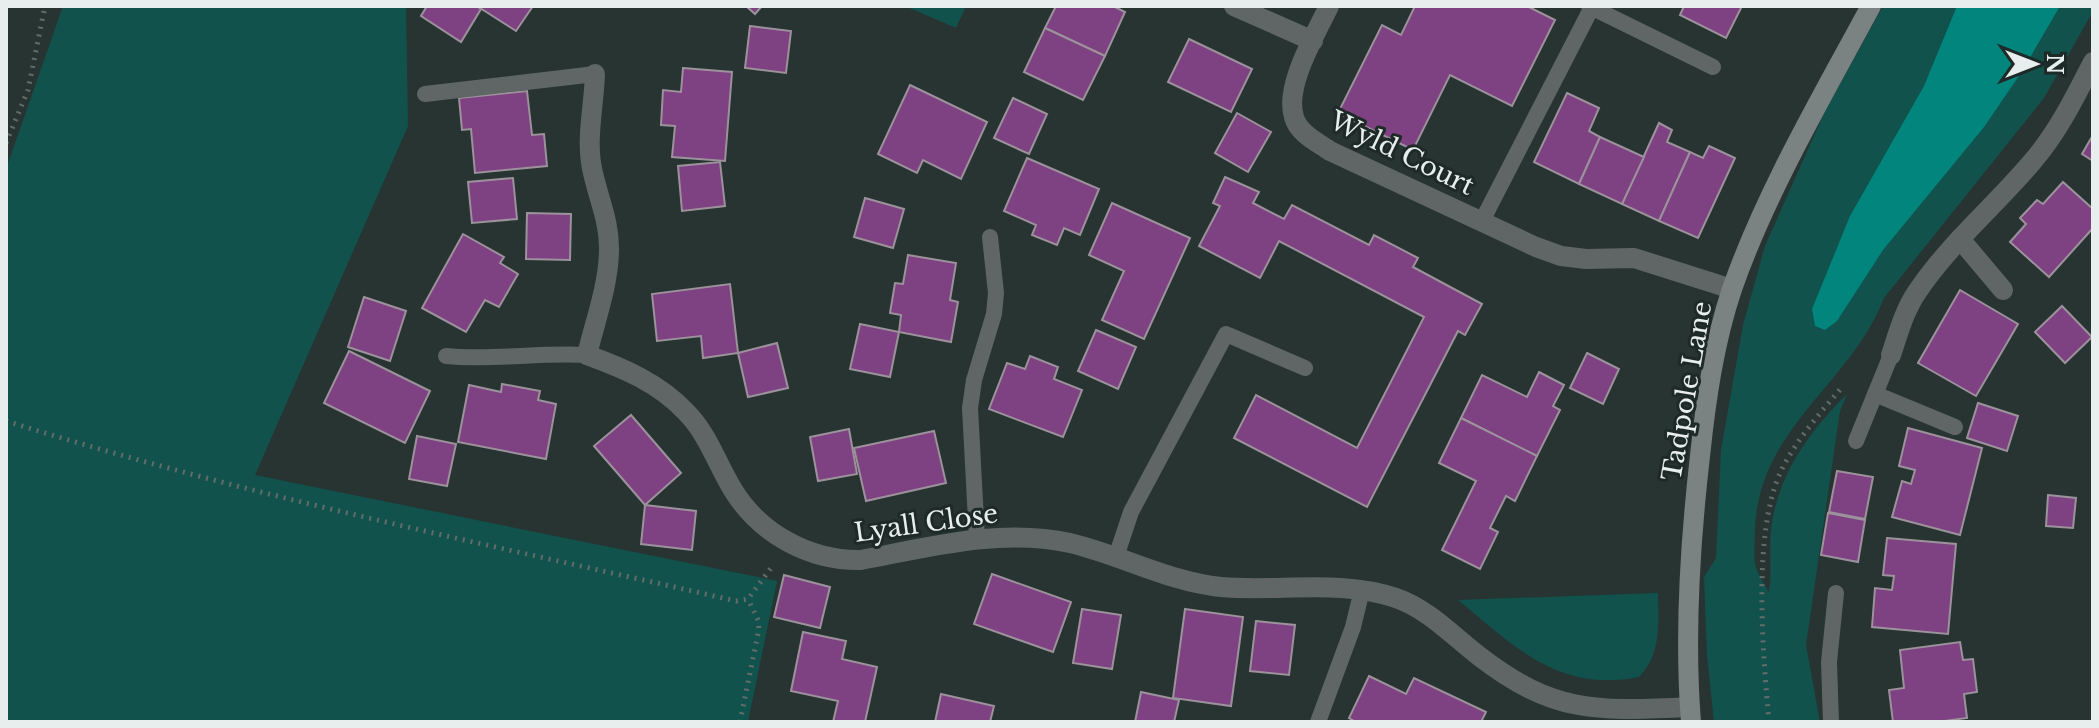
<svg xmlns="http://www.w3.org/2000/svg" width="2099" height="728" viewBox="0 0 2099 728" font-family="'Libre Baskerville',serif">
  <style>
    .green { fill: #11524c }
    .water { fill: #02857c }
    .building { fill: #7e4181; stroke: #9b929b; stroke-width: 2 }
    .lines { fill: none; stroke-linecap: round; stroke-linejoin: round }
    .path { stroke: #626c6b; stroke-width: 5; stroke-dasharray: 2 6; stroke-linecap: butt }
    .lane { stroke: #606665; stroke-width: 16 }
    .street { stroke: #606665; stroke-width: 20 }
    .secondary { stroke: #7a8382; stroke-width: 20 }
    .labels { text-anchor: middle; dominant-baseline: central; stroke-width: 6; stroke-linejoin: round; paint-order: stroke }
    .street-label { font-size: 26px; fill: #e7eeed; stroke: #1e2a28 }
  </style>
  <rect width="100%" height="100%" fill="#283432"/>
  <g class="green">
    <polygon points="63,6 406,6 408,126 255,475 777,581 748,722 6,722 6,169"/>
    <polygon points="905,6 966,6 956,28"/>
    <path d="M1883,6H2093V11L2044,98L1884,298C1851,384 1759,427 1755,529C1754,563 1751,563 1769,592C1772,572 1769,550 1771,529C1778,474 1809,432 1847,394L1840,411L1806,645L1820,722H1714L1707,655L1704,577L1716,558L1721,450L1743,325L1765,246L1825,111Z"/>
    <path d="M1658,593C1658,624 1662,653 1639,677C1559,693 1515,647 1458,600Z"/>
  </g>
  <polygon class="water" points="1957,6 2060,6 2021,73 1984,127 1883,250 1837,321 1825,330 1815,326 1812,309 1850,216 1924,86"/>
  <g class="building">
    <polygon points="427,6 476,6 481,9 461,42 421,16"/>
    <polygon points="477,6 533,6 516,31"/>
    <polygon points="746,6 762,6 755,14"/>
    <polygon points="1056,6 1113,6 1125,12 1105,56 1045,28"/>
    <polygon points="1415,6 1527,6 1555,20 1512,106 1450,75 1413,150 1338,113 1382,25 1401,35"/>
    <polygon points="1684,6 1742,6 1726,38 1680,15"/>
    <polygon points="750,26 791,31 786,73 745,68"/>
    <polygon points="1045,28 1105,56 1083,100 1024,72"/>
    <polygon points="1189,39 1252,69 1231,112 1168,82"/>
    <polygon points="683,68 732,72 725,161 672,157 675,126 661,125 663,90 681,92"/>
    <polygon points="910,85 987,122 961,179 923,160 917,173 878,154"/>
    <polygon points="527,91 532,135 544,134 547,166 475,173 471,129 462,130 459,98"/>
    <polygon points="1567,93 1599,108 1589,131 1600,137 1579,184 1534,162"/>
    <polygon points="1013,98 1047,114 1029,154 994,138"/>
    <polygon points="1237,113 1271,132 1248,172 1215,153"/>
    <polygon points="1659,123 1672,130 1667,142 1690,152 1659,221 1622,204"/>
    <polygon points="2093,135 2093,161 2082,154"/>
    <polygon points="1600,137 1644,157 1622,204 1579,184"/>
    <polygon points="1709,146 1735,158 1698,238 1659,221 1690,152 1703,158"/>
    <polygon points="1027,158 1099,189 1080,235 1064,228 1057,245 1032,235 1036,225 1004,211"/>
    <polygon points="720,162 725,206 682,211 678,166"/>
    <polygon points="1225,177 1259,192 1253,203 1284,219 1292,205 1369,245 1374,235 1418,258 1413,267 1482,304 1465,335 1458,331 1367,507 1234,438 1256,395 1357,448 1424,317 1279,241 1260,278 1199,246 1220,206 1213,203"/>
    <polygon points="513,178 517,219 472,223 468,182"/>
    <polygon points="2063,182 2093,209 2093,228 2049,277 2010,242 2026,224 2020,218 2037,200 2043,204"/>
    <polygon points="865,198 904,209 893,248 854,237"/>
    <polygon points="1112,203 1190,238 1144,339 1102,320 1124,271 1089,255"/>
    <polygon points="527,213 571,214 570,260 526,259"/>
    <polygon points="463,234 504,257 500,263 518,274 499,307 485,300 466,332 422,308"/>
    <polygon points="908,255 956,263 950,300 958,302 951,342 899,332 901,315 890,313 895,283 903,284"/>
    <polygon points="730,284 738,353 703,358 701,336 657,341 652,294"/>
    <polygon points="1960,290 2018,324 1976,396 1918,363"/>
    <polygon points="364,297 406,311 390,361 348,347"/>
    <polygon points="2062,306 2092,337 2065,363 2035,332"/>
    <polygon points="860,324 899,332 890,377 850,369"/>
    <polygon points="1096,330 1136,347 1118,389 1078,371"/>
    <polygon points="777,343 788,388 748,397 738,353"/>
    <polygon points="349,351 430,391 405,443 324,403"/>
    <polygon points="1587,353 1619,369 1603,404 1570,388"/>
    <polygon points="1030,356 1058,367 1054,379 1082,390 1063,437 989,409 1007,363 1025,369"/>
    <polygon points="1539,372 1564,385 1553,406 1560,410 1537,456 1461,418 1482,375 1527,397"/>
    <polygon points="502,384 540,391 538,400 556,404 546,459 458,442 469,385 501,392"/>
    <polygon points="1978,403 2018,416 2007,451 1967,438"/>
    <polygon points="631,415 681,473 645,505 594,446"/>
    <polygon points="1461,418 1537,456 1515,501 1506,496 1490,528 1498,532 1480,569 1442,550 1476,481 1439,463"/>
    <polygon points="1908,428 1982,448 1960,535 1892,517 1902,481 1911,484 1915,470 1899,466"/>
    <polygon points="849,429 857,474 818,481 810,437"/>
    <polygon points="934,431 946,483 866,501 854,448"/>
    <polygon points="417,436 456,444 447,486 409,479"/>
    <polygon points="1837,471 1873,477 1865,519 1829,512"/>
    <polygon points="2048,495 2076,498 2073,528 2046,526"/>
    <polygon points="645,505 696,511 692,550 641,544"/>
    <polygon points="1828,513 1865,520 1858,562 1821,555"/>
    <polygon points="1887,538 1956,544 1948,634 1872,627 1875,588 1892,590 1894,576 1883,575"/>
    <polygon points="992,574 1071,602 1053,652 974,624"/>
    <polygon points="784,575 830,587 820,628 774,617"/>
    <polygon points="1082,609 1121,615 1112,669 1073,663"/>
    <polygon points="1185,609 1243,617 1231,706 1173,698"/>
    <polygon points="1256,621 1295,625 1289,675 1250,671"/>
    <polygon points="803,632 846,641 842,659 877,667 865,722 833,722 838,701 791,691"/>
    <polygon points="1960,642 1963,660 1973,659 1977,692 1964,694 1967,718 1937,722 1893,722 1889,690 1904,688 1900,650"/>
    <polygon points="1369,676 1406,694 1414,678 1486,712 1481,722 1356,722 1349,718"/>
    <polygon points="1141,692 1179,700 1174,722 1135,722"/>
    <polygon points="941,694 994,706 990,722 935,722"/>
  </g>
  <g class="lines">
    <g class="path">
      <polyline points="6,143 28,90 45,6"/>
      <path d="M6,421C245,496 492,545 736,601L748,599L771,568"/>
      <polyline points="740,722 759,629 758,620 748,599"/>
      <path d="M1769,722C1763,654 1752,533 1781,471C1796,440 1821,412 1843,386"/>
    </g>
    <g class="lane">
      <polyline points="1589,6 1713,67"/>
      <polyline points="425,94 595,74"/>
      <polyline points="1482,221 1592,7"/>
      <path d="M446,356C493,361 539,352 587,355"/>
      <polyline points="1875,394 1955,427"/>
      <polyline points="1856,441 1891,355"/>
      <polyline points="977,539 970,408 974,380 994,314 996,293 990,237"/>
      <polyline points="1116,557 1131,512 1226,334 1305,368"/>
      <polyline points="1318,722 1353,627 1362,590"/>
      <polyline points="1831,722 1829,662 1836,593"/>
    </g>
    <g class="street">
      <polyline points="1234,6 1313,41"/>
      <path d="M1329,6C1316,34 1284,86 1294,117C1298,133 1317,142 1330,151L1536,247L1561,256L1586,259L1634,258L1732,289"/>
      <path d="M595,74C594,107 585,141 593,173C599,200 610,223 609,252C608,287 595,321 587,355C623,368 659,383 686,412C708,434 717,464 733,490C760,534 810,561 861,560C930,547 1000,528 1070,543C1121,555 1169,582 1221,587C1278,592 1341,579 1396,598C1428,609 1453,636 1479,656C1555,715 1599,711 1690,707"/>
      <polyline points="1960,239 2003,290"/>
      <path d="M1891,355C1898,334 1904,311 1917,292C1949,244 1995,206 2032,162C2058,132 2075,97 2093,62"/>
    </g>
    <path class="secondary" d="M1691,722C1684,634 1690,543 1700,456C1706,399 1714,343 1732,289C1766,192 1822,97 1871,6"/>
  </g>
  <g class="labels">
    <g class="street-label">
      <text transform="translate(1402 153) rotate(26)">Wyld Court</text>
      <text transform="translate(1687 391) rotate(-80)">Tadpole Lane</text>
      <text transform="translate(926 523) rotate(-8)">Lyall Close</text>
    </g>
  </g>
  <rect width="2099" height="728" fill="none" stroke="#e7eeed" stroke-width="16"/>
  <g transform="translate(2035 64) rotate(90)" stroke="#1e2a28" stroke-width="6" paint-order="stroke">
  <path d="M0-6L14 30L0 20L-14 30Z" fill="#e7eeed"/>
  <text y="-12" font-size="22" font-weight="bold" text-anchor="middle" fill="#e7eeed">N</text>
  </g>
</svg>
